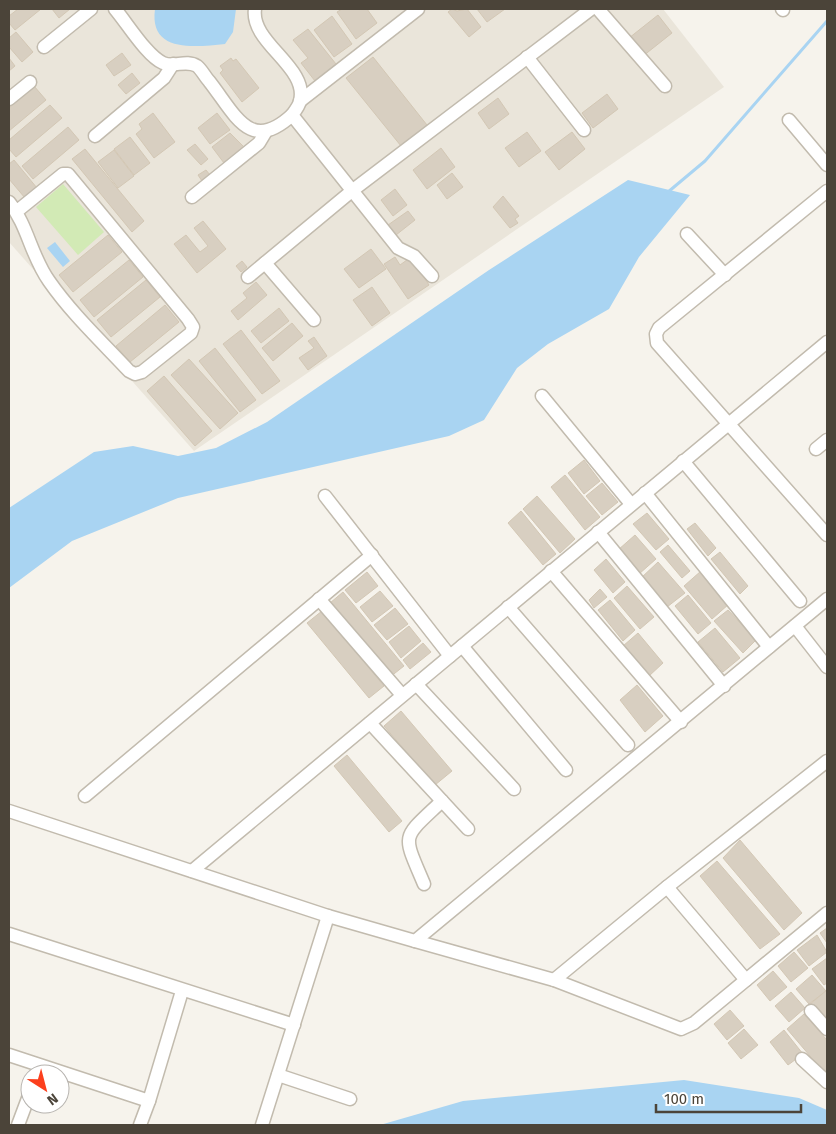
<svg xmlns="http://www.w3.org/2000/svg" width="836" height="1134" viewBox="0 0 836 1134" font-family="'Fira Sans',sans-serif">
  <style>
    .residential { fill: #eae5da }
    .green { fill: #d2eab5 }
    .water { fill: #a9d4f2 }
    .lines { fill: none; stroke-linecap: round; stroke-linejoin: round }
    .stream { stroke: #a9d4f2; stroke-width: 3 }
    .building { fill: #d8cfc1; stroke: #d3c7b4 }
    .minor-casing { stroke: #c2bbae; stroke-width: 15 }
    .minor { stroke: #fff; stroke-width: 12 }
  </style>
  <rect width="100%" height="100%" fill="#f6f3ec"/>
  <polygon class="residential" points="9,9 663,9 724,87 194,451 9,242"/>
  <polygon class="green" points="63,184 104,232 78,255 36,207"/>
  <g class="water">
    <path d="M155,9H236L233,32L225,44C194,47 149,53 155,9Z"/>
    <polygon points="628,180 690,195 639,257 609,309 548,344 517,368 484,420 449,436 178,498 72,541 9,588 9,508 94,452 133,446 178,456 216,448 267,422 489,270"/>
    <polygon points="55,242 70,261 63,267 47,248"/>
    <polygon points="684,1080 799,1098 827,1110 827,1125 380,1125 463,1101"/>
  </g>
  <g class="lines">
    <polyline class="stream" points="668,192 705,161 827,21"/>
  </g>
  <g class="building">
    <polygon points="18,9 41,9 15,30 9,23 9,16"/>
    <polygon points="52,9 70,9 59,18"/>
    <polygon points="342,9 367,9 377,23 356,39 337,12"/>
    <polygon points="452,9 457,11 467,9 481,27 469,37 448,12"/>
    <polygon points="477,9 505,9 487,22"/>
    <polygon points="658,15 672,33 643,56 629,38"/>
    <polygon points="332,16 352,44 334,57 314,30"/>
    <polygon points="308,29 336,64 315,81 301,63 308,58 293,40"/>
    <polygon points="16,32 33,52 22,62 9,47 9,38"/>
    <polygon points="122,53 131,65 114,76 106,65"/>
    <polygon points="373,57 427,125 401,146 346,78"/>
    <polygon points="9,58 15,66 9,71"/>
    <polygon points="231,58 233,61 236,59 259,88 242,102 220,73 223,70 220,66"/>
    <polygon points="132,73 140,83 126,94 118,85"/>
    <polygon points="34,86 46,100 9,131 9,108"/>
    <polygon points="607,94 618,109 593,128 582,113"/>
    <polygon points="498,98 509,114 489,129 478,113"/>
    <polygon points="50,105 62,118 16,157 9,149 9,140"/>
    <polygon points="153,113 175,142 154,158 136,134 142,129 139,124"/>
    <polygon points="217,113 230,130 210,144 198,128"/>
    <polygon points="68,127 79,140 33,179 22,166"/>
    <polygon points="527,132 541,151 519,167 505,148"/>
    <polygon points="572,132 585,149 559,170 545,152"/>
    <polygon points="230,133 244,147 224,163 212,147"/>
    <polygon points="130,137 150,163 134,175 114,149"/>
    <polygon points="195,144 208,159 201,165 187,150"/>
    <polygon points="441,148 455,167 427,189 413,170"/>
    <polygon points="85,149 144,221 132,232 72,159"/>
    <polygon points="114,150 134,176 118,188 98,162"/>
    <polygon points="14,160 37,188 25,198 9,179 9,164"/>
    <polygon points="206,170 210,175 202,181 198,175"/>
    <polygon points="452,173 463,187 447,199 437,185"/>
    <polygon points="395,189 407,205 393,216 381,200"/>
    <polygon points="503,196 519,216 515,219 518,223 510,228 493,207"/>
    <polygon points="408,211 415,220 396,235 388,225"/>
    <polygon points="203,221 226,249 197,273 174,244 186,235 200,252 208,246 194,228"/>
    <polygon points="108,235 122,252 73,292 59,275"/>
    <polygon points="371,249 386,269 359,288 344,269"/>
    <polygon points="395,257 400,265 411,257 429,285 408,299 384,264"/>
    <polygon points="129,260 143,277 94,317 80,300"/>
    <polygon points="242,261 247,267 241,272 236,266"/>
    <polygon points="146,280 160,297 111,337 97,320"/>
    <polygon points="256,282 267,295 238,320 231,311 247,298 243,293"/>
    <polygon points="372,287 390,313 372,326 353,300"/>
    <polygon points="165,305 179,322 130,362 116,346"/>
    <polygon points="279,308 289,321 261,343 251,331"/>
    <polygon points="292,323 303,336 273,361 262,348"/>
    <polygon points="241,330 280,381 262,394 223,344"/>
    <polygon points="314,337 327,356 308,370 299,358 314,348 308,341"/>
    <polygon points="215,348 256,400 240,412 199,361"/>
    <polygon points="189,359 238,413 220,429 171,375"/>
    <polygon points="164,376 212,431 195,446 147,391"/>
    <polygon points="584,460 600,481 584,494 568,473"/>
    <polygon points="565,475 600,517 585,530 551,487"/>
    <polygon points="602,483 618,502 602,515 586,496"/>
    <polygon points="537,496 575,539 560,553 523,509"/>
    <polygon points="521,511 556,554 543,565 508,523"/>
    <polygon points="647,513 669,539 656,550 633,524"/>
    <polygon points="695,523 716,548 708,556 687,529"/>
    <polygon points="635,535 656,559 639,574 618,550"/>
    <polygon points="668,545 690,571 682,578 660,552"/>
    <polygon points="720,552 748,586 740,594 711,559"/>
    <polygon points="606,559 625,582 613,593 594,570"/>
    <polygon points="658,562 685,593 667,607 641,578"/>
    <polygon points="701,571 729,604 712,619 684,586"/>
    <polygon points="367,572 378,586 356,603 345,590"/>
    <polygon points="627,586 654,617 640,629 614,598"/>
    <polygon points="600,589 607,597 594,608 589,600"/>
    <polygon points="380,591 393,606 372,622 360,607"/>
    <polygon points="343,592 404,666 390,677 330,603"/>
    <polygon points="688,595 711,623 698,634 675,606"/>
    <polygon points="610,600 635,630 623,641 598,610"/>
    <polygon points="395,608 408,624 387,640 374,625"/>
    <polygon points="728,610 756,640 743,653 714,621"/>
    <polygon points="322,611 384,686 369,698 307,623"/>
    <polygon points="409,626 421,641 401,658 389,642"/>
    <polygon points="715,628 740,658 723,672 698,642"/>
    <polygon points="638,633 663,663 649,676 623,646"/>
    <polygon points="423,643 431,652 410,669 403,660"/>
    <polygon points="637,685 663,716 645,732 620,700"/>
    <polygon points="401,711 452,771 435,785 384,726"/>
    <polygon points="347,755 402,821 389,832 334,766"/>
    <polygon points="740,840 802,913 784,930 723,858"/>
    <polygon points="717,861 780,934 760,949 700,876"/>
    <polygon points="827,928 827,943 820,933"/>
    <polygon points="817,935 827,952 809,966 797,950"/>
    <polygon points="794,952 808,968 791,982 778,966"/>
    <polygon points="827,958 827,983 824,985 812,969"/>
    <polygon points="773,971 787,987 770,1001 757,985"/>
    <polygon points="812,975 826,991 809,1004 796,989"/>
    <polygon points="827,990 827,1028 809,1005"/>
    <polygon points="791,992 805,1008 789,1022 775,1006"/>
    <polygon points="730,1010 744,1026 727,1040 714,1024"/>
    <polygon points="804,1014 827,1040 827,1076 787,1029"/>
    <polygon points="744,1029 758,1045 741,1059 728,1043"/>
    <polygon points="784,1030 803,1054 788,1065 770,1042"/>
  </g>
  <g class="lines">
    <g class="minor-casing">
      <g id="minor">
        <path d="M115,9C127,23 147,56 163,63C174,68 186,59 197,66C202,70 205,77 209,81C235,114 250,154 292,115"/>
        <path d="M255,9C250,43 309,67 300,101C299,106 295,111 292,115L398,248L414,256L432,276"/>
        <polyline points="598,9 665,86"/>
        <polyline points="782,9 783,10"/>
        <polyline points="44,47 91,9"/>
        <polyline points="527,57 584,130"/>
        <polyline points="9,99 30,82"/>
        <polyline points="300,101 418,9"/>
        <polyline points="789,120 827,165"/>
        <polyline points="95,136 164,78 173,64"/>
        <polyline points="827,191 659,328 656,334 657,343 827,535"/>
        <polyline points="192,197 259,143 265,133"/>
        <path d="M9,202C28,226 31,256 49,281C72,314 102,342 129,371L135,374L142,372L191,333L193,327L188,319L68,174H63L16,212"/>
        <polyline points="687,234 725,275"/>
        <polyline points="265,263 314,320"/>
        <polyline points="248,277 353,190 591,9"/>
        <polyline points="542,396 631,504"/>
        <polyline points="816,449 827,440"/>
        <polyline points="683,461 800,601"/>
        <polyline points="645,493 769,647"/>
        <polyline points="325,496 450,656"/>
        <polyline points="598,532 724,686"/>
        <polyline points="551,571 681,722"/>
        <polyline points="319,599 402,695"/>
        <polyline points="508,607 628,745"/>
        <polyline points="795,626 827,667"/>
        <polyline points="462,646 566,770"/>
        <polyline points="416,684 514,789"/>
        <polyline points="370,723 468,829"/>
        <polyline points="85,796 372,555"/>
        <polyline points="9,811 328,916 415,941 827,599"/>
        <polyline points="192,871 827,342"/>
        <path d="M424,884C402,832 401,840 442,801"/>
        <polyline points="667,887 746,980"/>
        <polyline points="9,934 294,1025"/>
        <polyline points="415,941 554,980 681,1029 694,1023 827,913"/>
        <polyline points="554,980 667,887 827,761"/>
        <polyline points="811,1011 827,1029"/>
        <polyline points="9,1055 149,1101 182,991"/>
        <polyline points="802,1059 827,1082"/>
        <polyline points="278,1075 350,1099"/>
        <polyline points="18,1125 30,1093"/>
        <polyline points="140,1125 149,1101"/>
        <polyline points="262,1125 328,916"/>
      </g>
    </g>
    <use href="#minor" class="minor"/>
  </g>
  <rect width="836" height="1134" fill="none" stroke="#4b4439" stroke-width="20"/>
  <g transform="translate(45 1089) rotate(144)"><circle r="24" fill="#ffffff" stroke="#b7b4b0"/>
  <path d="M0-4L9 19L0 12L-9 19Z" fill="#fc3f1d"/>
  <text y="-8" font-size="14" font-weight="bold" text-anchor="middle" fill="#4b4439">N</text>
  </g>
  <path d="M656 1104v8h145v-8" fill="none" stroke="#4b4439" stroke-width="2.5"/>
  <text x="664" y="1104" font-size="15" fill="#4b4439" stroke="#ffffff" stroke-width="4" paint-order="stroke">100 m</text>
</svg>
